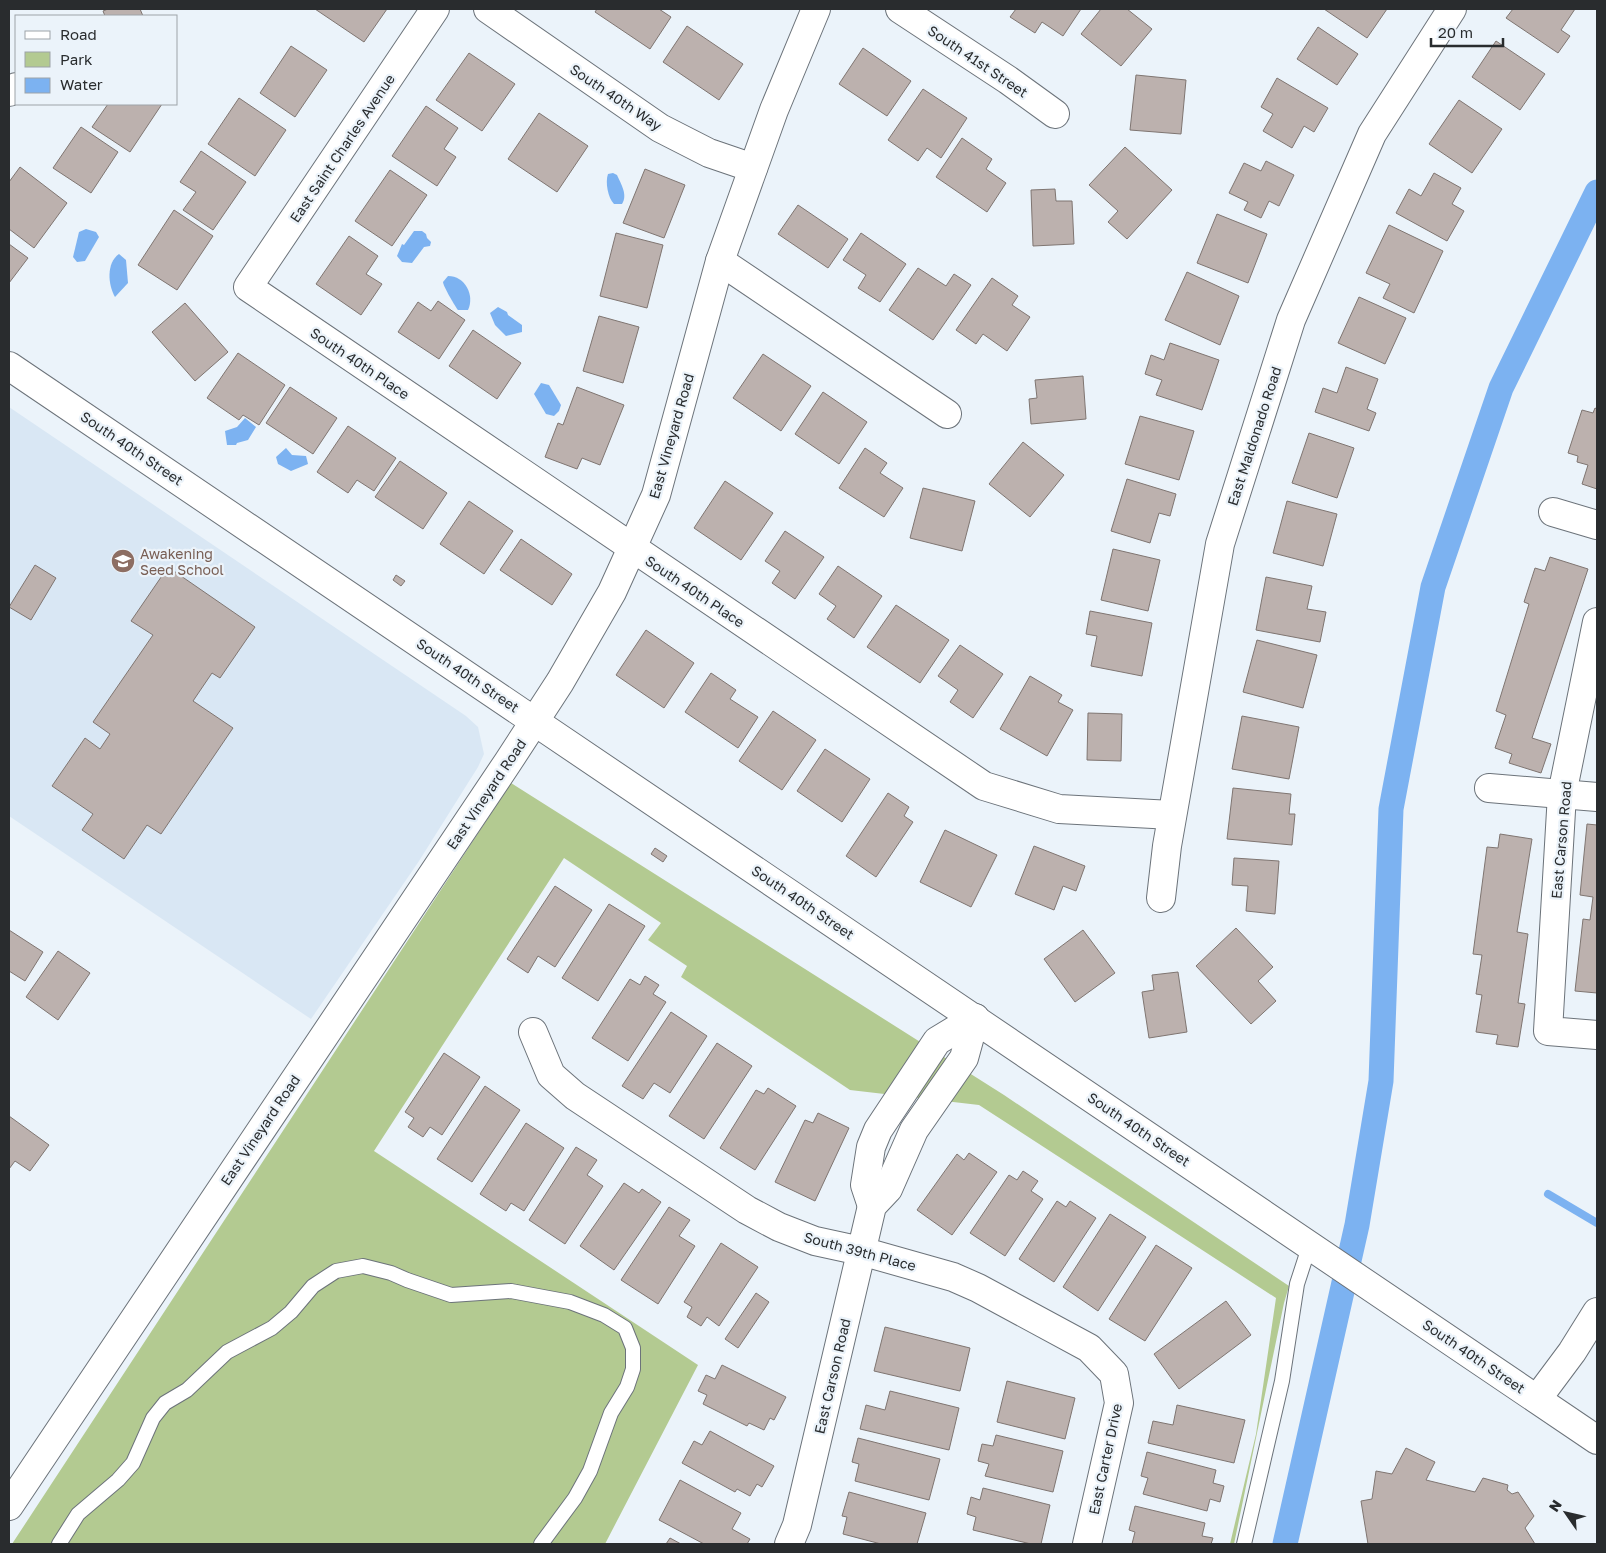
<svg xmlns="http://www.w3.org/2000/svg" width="1606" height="1553" viewBox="0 0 1606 1553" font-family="'Golos Text',sans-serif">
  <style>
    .built { fill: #d9e7f4 }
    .green { fill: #b3ca91 }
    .water { fill: #7cb2f1 }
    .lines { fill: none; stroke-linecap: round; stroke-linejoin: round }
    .stream { stroke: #7cb2f1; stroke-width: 8 }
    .canal { stroke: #7cb2f1; stroke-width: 25 }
    .building { fill: #bcb1ae; stroke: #7f7571 }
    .service-casing { stroke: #6c737a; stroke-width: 16 }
    .minor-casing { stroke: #6c737a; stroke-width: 30 }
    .secondary-casing { stroke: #6c737a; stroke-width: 30 }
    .service { stroke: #fff; stroke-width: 14 }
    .minor { stroke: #fff; stroke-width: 28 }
    .secondary { stroke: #fff; stroke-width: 28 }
    .labels { text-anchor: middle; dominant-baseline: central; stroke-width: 4.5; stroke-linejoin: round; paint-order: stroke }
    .street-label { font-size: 14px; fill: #292c2e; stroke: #ebf3fa }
    .education-label { font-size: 14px; fill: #785e54; stroke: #ebf3fa; text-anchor: start }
  </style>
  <rect width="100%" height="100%" fill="#ebf3fa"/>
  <polygon class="built" points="9,407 466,716 478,727 484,754 478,767 419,861 311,1019 9,816"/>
  <polygon class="green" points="511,783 1004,1095 1289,1286 1284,1303 1234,1544 1230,1544 1256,1434 1276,1298 979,1105 850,1090 681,977 687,966 648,940 661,923 564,858 374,1151 698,1365 605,1544 12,1544"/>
  <g class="water">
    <path d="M613,173L617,175C621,184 628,195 622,204H614C608,198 605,182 608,174Z"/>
    <polygon points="86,229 96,232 99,237 85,261 77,262 73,257 79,232"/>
    <polygon points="414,231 422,231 426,234 427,238 431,242 430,246 424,247 412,263 402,262 397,256 402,244 404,245"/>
    <path d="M119,254L126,260L128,283L115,297C108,285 106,263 119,254Z"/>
    <path d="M448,276C465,276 475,295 468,310H458C456,308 443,286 443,282Z"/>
    <polygon points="498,307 507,312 508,315 522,325 522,332 506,336 495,325 490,313"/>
    <polygon points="541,383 549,385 561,405 559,411 554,416 546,414 534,394"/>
    <polygon points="245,418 256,427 248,440 237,443 236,445 227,445 225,431 237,427"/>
    <polygon points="286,448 292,455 306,456 308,464 291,471 278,464 276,457"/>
  </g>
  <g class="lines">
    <polyline class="stream" points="1548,1194 1597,1223"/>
    <polyline class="canal" points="1285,1544 1357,1225 1381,1081 1391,809 1433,587 1501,388 1597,192"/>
  </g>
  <g class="building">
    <polygon points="108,9 140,9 143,16 105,16 103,11"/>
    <polygon points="315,9 387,9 364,42"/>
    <polygon points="597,9 659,9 671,17 650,49 595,12"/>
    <polygon points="1016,9 1081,9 1063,36 1042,22 1035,33 1010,17"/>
    <polygon points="1101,9 1127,9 1152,29 1121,66 1081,34"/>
    <polygon points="1324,9 1387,9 1367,38"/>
    <polygon points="1513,9 1575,9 1561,30 1570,36 1558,53 1506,18"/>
    <polygon points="687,26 743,64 719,100 663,62"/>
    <polygon points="1318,27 1358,54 1337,85 1297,59"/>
    <polygon points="1496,41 1545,74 1520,110 1472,77"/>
    <polygon points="291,46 327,70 295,117 260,93"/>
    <polygon points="863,48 911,81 887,116 839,84"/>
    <polygon points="469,53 515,84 482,131 436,100"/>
    <polygon points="1136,75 1186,80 1181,134 1130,130"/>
    <polygon points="1277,78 1328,108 1314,132 1304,126 1292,148 1263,131 1273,114 1261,107"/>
    <polygon points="923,89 967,118 941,158 927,148 918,161 888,140"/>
    <polygon points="239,98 286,130 255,176 208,144"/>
    <polygon points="1459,100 1502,129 1472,173 1429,144"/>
    <polygon points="108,104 162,104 130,152 92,127"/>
    <polygon points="426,106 458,128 444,149 456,157 437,186 392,156"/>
    <polygon points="539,113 588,146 557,192 508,159"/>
    <polygon points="81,127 118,152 91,193 53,168"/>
    <polygon points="962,138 992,159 986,169 1006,183 987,212 936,177"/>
    <polygon points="1125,147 1172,190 1127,239 1108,222 1118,211 1089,185"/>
    <polygon points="201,151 246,182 213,230 183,210 196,192 180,182"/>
    <polygon points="1266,161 1294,175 1279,206 1269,201 1261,218 1244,210 1248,202 1229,193 1244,163 1261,171"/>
    <polygon points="20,167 67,203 34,248 9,229 9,182"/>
    <polygon points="645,169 685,185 664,238 623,223"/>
    <polygon points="390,170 427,195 392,246 355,221"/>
    <polygon points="1434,173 1461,188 1452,204 1464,211 1447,241 1396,213 1409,189 1421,196"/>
    <polygon points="1055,189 1056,201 1072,201 1074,244 1033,246 1031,190"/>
    <polygon points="798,205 848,239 828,268 778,234"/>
    <polygon points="174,210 213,236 177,290 138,265"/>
    <polygon points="1217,214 1267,234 1248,283 1197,263"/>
    <polygon points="1389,225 1443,251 1414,313 1383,298 1390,284 1366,273"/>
    <polygon points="616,233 663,245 647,308 600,296"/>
    <polygon points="861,233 906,264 880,302 858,288 866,275 843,260"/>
    <polygon points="349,236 378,256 366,274 382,284 361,315 316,284"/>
    <polygon points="9,244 28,258 9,283"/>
    <polygon points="918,268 946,286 954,274 971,285 933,340 889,310"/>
    <polygon points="1187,272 1239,296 1220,345 1165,320"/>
    <polygon points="992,278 1018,296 1012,305 1030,317 1007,351 983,334 976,344 956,330"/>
    <polygon points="1359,297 1406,318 1385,364 1338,343"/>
    <polygon points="438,301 465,320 439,359 398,332 418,302 431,311"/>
    <polygon points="185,303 228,352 195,381 152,332"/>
    <polygon points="599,316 639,327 623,383 583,371"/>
    <polygon points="473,330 521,363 497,399 449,366"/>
    <polygon points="1170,343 1219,360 1202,410 1156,395 1162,380 1145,374 1151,355 1164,360"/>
    <polygon points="238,353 285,385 259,425 243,415 239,420 207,398"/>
    <polygon points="763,354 811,386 781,431 733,398"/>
    <polygon points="1346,367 1378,379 1367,409 1376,413 1369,431 1315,412 1323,388 1337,393"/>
    <polygon points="1083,376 1086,419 1031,424 1029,399 1037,398 1035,380"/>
    <polygon points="290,387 337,418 313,454 266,423"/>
    <polygon points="577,387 624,405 600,465 582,458 577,469 545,457 558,423 563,425"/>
    <polygon points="823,392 867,422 839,464 795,434"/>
    <polygon points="1595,408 1597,409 1597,489 1582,484 1588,465 1577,462 1578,456 1568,453 1582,410 1593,413"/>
    <polygon points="1140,416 1194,431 1179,480 1125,464"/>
    <polygon points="348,426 396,458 374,491 357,480 348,493 317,472"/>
    <polygon points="1309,433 1354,448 1337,498 1292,483"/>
    <polygon points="1023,442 1064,475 1030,517 989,484"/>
    <polygon points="865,448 887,463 880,473 903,488 884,517 839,488"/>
    <polygon points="400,461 447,493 423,529 375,497"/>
    <polygon points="1127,479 1176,494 1170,516 1159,513 1150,543 1111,531"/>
    <polygon points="725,481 773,513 741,560 694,528"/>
    <polygon points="923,488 975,501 962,551 910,538"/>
    <polygon points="469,501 513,531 484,574 440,544"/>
    <polygon points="1287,501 1337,514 1323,566 1273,553"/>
    <polygon points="785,531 824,557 795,599 772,583 780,571 765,561"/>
    <polygon points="521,539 572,574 552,605 500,570"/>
    <polygon points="1113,549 1160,560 1148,611 1101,600"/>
    <polygon points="1550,557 1588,569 1532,738 1551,744 1541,773 1509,763 1512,754 1495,748 1506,715 1496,711 1529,604 1524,602 1535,568 1545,571"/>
    <polygon points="35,565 56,578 31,620 9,607"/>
    <polygon points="838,566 882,596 854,638 827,619 836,606 819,594"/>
    <polygon points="168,567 255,627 220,678 212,673 193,701 233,728 161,834 147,825 124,859 82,830 93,814 52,786 85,738 100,749 110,734 93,722 153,635 131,621"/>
    <polygon points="396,575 405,581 401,586 393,580"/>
    <polygon points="1266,577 1312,586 1307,609 1326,612 1320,642 1256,630"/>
    <polygon points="896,605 949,640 920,683 867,647"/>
    <polygon points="1090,611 1152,623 1142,676 1091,666 1097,636 1086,634"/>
    <polygon points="646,630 694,663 664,708 616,675"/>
    <polygon points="1257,640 1317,655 1303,708 1243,692"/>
    <polygon points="960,645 1003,674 973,718 950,702 958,690 938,676"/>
    <polygon points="711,673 736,690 730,699 758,717 738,748 685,712"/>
    <polygon points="1030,676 1062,695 1058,702 1073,710 1047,756 1000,729"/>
    <polygon points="773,711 816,740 782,790 739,761"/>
    <polygon points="1088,713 1122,714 1121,761 1087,760"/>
    <polygon points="1242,716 1299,727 1289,779 1232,769"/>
    <polygon points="825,749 870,779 842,822 797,791"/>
    <polygon points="1233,788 1291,794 1289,814 1295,814 1292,845 1227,839"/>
    <polygon points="888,793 909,807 904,816 913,822 876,877 846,856"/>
    <polygon points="1587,824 1597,825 1597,993 1575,991 1583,919 1590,920 1593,897 1580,895"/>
    <polygon points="945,830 997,855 971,907 920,882"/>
    <polygon points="1500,834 1532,839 1517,932 1528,934 1518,1003 1525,1004 1518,1047 1496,1044 1498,1035 1476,1032 1482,995 1476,994 1482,955 1473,954 1487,847 1498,848"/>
    <polygon points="1034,846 1085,866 1076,891 1063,886 1054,910 1015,894"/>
    <polygon points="655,848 667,856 663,862 651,854"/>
    <polygon points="1234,858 1279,861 1275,914 1246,911 1248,886 1232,885"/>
    <polygon points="555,886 592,910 555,967 538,956 528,973 507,959"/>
    <polygon points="609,904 645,926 598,1001 562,978"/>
    <polygon points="1236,928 1273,967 1258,981 1276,1001 1251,1024 1196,966"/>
    <polygon points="9,930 43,952 25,981 9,971"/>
    <polygon points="1083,930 1115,973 1075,1002 1044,959"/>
    <polygon points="58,951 90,973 58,1020 26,997"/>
    <polygon points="1178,972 1187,1032 1149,1038 1142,992 1154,990 1152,975"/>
    <polygon points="645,976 659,985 653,994 666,1002 628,1061 592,1038 630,979 640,985"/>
    <polygon points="671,1012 707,1036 670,1093 654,1083 643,1099 622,1086"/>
    <polygon points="717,1043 752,1066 704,1139 669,1116"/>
    <polygon points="444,1053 480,1077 442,1135 430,1127 423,1137 408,1127 414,1118 405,1112"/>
    <polygon points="485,1086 520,1110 472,1182 437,1159"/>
    <polygon points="768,1088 796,1106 755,1170 720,1148 756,1090 764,1094"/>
    <polygon points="818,1113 849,1128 815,1201 775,1182 805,1120 813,1123"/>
    <polygon points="9,1116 49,1145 30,1171 15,1161 9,1169"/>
    <polygon points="526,1123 564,1148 524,1211 511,1203 506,1211 480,1194"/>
    <polygon points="576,1147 597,1160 587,1175 603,1186 565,1244 529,1220"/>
    <polygon points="969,1153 997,1172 952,1235 917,1210 957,1154 964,1160"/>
    <polygon points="1023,1171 1038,1181 1031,1191 1043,1199 1005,1256 970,1233 1009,1175 1017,1180"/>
    <polygon points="624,1183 639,1193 642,1189 661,1202 614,1270 580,1246"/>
    <polygon points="1057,1201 1066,1207 1070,1201 1096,1218 1054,1282 1019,1259"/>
    <polygon points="669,1207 690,1220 679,1236 695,1246 658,1304 621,1280"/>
    <polygon points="1110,1214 1146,1237 1098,1311 1063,1287"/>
    <polygon points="721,1243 758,1267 719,1326 707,1317 701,1326 687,1317 692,1307 684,1302"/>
    <polygon points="1156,1245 1192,1268 1145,1341 1109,1319"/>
    <polygon points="756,1293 769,1302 738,1348 725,1339"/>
    <polygon points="1226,1301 1251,1335 1179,1389 1154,1354"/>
    <polygon points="885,1327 970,1348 960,1391 874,1371"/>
    <polygon points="722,1365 786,1397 774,1420 770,1418 764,1430 749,1423 747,1426 703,1404 707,1395 698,1391 706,1375 715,1379"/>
    <polygon points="1007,1381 1075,1398 1065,1439 997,1422"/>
    <polygon points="890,1391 959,1408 949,1450 860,1429 866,1405 885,1410"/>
    <polygon points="1177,1405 1245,1420 1234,1463 1148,1443 1153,1421 1173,1425"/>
    <polygon points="710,1431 774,1466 762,1487 757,1484 750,1496 737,1489 735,1492 682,1463 694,1441 702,1445"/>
    <polygon points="996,1435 1063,1451 1053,1492 985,1476 989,1464 978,1461 982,1444 993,1446"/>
    <polygon points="858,1438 940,1459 929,1500 855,1481 859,1464 852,1462"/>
    <polygon points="1406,1448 1435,1462 1426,1480 1475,1492 1483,1478 1508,1485 1507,1490 1512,1494 1518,1492 1534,1516 1525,1528 1535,1544 1368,1544 1361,1501 1372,1499 1376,1471 1392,1474"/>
    <polygon points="1147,1452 1216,1470 1213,1483 1224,1486 1220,1502 1210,1499 1207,1511 1143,1494 1148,1478 1141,1476"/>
    <polygon points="680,1480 741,1513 732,1529 750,1539 747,1544 704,1544 659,1520"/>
    <polygon points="983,1488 1050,1505 1041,1544 1031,1544 973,1530 976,1517 967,1514 971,1497 980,1500"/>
    <polygon points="849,1492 926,1513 917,1544 881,1544 843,1534 847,1517 842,1516"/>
    <polygon points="1135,1506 1205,1523 1202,1536 1213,1538 1211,1544 1132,1544 1135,1532 1129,1530"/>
    <polygon points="670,1538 681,1544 666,1544"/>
  </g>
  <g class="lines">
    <g class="service-casing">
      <g id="service">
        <polyline points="59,1544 78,1514 118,1480 133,1463 153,1418 165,1403 187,1390 227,1352 272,1328 291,1312 313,1286 336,1271 363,1266 391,1273 407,1280 451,1295 511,1291 570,1302 604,1315 625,1328 633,1348 633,1369 627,1387 611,1413 590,1471 575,1498 541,1544"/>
        <polyline points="1244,1544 1282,1381 1297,1284 1310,1244"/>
      </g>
    </g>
    <g class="minor-casing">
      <g id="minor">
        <polyline points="435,9 248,287 984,786 1059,809 1172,815"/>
        <polyline points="488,9 660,128 709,153 753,168"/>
        <polyline points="900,9 1008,80 1055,114"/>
        <polyline points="9,92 16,87"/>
        <polyline points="720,261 947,414"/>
        <polyline points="1553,512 1597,525"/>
        <polyline points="1597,622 1562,794 1548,1031 1597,1035"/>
        <polyline points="1489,788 1597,797"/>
        <polyline points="1161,898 1167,846 1220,544 1291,320 1372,134 1452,9"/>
        <polyline points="533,1032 551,1075 575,1096 747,1210 779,1227 815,1241 861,1251 953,1277 978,1288 1089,1348 1114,1374 1119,1403 1087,1544"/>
        <polyline points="872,1206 865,1185 871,1147 878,1130 937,1041 975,1018"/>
        <polyline points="1537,1399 1572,1352 1597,1312"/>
        <polyline points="9,1506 508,762 560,682 612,592 656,495 720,261 774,110 816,9"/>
        <polyline points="789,1544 797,1525 872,1206 888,1189 914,1130 964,1058 975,1018"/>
      </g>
    </g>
    <g class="secondary-casing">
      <polyline id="secondary" points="9,366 1597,1440"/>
    </g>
    <use href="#service" class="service"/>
    <use href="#minor" class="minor"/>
    <use href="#secondary" class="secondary"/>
  </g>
  <defs>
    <g id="school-disc" transform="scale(1.25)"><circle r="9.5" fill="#8d6e63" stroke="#ebf3fa"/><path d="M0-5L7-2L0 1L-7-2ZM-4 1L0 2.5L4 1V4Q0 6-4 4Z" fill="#fff"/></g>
  </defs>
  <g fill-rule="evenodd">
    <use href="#school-disc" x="123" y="561"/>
  </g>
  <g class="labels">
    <g class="street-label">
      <text transform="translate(978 61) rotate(34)">South 41st Street</text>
      <text transform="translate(616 97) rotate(34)">South 40th Way</text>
      <text transform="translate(342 148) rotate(-56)">East Saint Charles Avenue</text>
      <text transform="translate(360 363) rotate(34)">South 40th Place</text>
      <text transform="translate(671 436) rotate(-74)">East Vineyard Road</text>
      <text transform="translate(1254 436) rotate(-72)">East Maldonado Road</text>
      <text transform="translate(132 448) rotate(34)">South 40th Street</text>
      <text transform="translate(695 591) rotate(34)">South 40th Place</text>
      <text transform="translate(468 675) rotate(34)">South 40th Street</text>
      <text transform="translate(486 794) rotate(-56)">East Vineyard Road</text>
      <text transform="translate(1561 840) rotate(-85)">East Carson Road</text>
      <text transform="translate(803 902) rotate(34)">South 40th Street</text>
      <text transform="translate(1139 1129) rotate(34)">South 40th Street</text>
      <text transform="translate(260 1130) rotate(-56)">East Vineyard Road</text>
      <text transform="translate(860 1251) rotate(15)">South 39th Place</text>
      <text transform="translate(1474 1356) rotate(34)">South 40th Street</text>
      <text transform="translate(832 1376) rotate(-77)">East Carson Road</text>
      <text transform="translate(1105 1459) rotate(-78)">East Carter Drive</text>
    </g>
    <g class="education-label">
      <text x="140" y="553">Awakening<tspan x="140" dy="16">Seed School</tspan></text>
    </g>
  </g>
  <rect width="1606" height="1553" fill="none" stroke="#292c2e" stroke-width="20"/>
  <rect x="15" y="15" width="162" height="90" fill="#ebf3fa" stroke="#9da3a8"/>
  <rect x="25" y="31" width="25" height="8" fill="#ffffff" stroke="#9da3a8"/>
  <text x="60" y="40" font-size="15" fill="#292c2e">Road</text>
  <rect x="25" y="52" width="25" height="15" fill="#b3ca91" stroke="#9da3a8"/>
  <text x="60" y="65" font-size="15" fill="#292c2e">Park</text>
  <rect x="25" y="78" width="25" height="15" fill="#7cb2f1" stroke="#9da3a8"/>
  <text x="60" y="90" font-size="15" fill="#292c2e">Water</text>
  <g transform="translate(1566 1513) rotate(304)" stroke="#ebf3fa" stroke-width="4" paint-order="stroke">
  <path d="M0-4L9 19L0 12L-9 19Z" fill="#292c2e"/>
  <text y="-8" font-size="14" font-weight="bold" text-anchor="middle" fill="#292c2e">N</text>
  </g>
  <path d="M1431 38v8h72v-8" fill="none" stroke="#292c2e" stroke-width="2.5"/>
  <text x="1438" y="38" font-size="15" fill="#292c2e" stroke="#ebf3fa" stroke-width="4" paint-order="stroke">20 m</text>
</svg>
